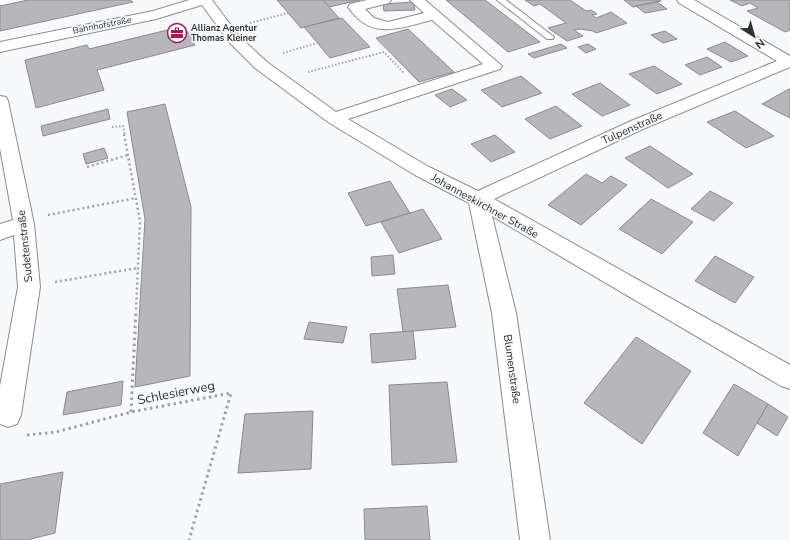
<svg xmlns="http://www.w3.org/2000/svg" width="790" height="540" viewBox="0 0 790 540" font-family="'Nunito Sans',sans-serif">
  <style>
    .building { fill: #b7b7ba; stroke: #8a8b8e }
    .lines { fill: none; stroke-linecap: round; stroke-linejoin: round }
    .service-casing { stroke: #8a8c8e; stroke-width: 2 }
    .minor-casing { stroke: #8a8c8e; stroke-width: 2 }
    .path-far2 { stroke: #a0a2a3; stroke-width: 2; stroke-dasharray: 1.5 2; stroke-linecap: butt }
    .path-far1 { stroke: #a0a2a3; stroke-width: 2.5; stroke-dasharray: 2 3; stroke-linecap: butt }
    .path { stroke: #a0a2a3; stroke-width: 3; stroke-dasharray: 2.5 3.5; stroke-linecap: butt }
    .service { fill: #fff; fill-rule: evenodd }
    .minor { fill: #fff; fill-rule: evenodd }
    .labels { text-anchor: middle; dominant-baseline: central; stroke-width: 3.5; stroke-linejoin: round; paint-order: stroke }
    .far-street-label { font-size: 9px; fill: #2e2f30; stroke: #f7f9fb }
    .far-poi-label { font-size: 9px; font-weight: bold; fill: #2e2f30; stroke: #f7f9fb; text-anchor: start }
    .street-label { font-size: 11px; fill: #2e2f30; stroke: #f7f9fb }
    .near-street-label { font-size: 13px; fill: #2e2f30; stroke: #f7f9fb }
  </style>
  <rect width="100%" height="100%" fill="#f7f9fb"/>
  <g class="building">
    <polygon points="28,0 129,0 133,2 0,31 0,6"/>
    <polygon points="277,0 323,0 339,18 301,28"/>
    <polygon points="323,0 360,0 329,7"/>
    <polygon points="446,0 485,0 540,42 508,52"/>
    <polygon points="525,0 570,0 586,11 591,10 597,14 592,15 596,18 611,12 627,23 596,33 593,31 580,29 574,30 583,36 567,41 548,28 566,23 540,4 534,6"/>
    <polygon points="624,0 659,0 661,1 633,7"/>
    <polygon points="730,0 790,0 790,30 785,32 747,11 758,8 750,3 742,6"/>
    <polygon points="413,2 415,10 384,11 383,4"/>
    <polygon points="657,2 667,9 645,13 636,6"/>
    <polygon points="342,18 370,47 330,58 304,27"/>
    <polygon points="184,26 195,45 97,70 104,90 36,108 25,60 87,45 89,49"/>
    <polygon points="408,29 454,72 419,82 376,38"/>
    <polygon points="665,31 677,39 663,43 651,35"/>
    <polygon points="725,42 748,56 731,62 707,49"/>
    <polygon points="561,44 567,48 534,58 528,54"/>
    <polygon points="588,44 596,49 586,53 578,47"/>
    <polygon points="707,57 722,67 700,75 685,65"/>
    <polygon points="654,66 682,84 657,94 629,74"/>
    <polygon points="521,76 542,93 502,107 481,90"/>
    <polygon points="600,83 630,105 602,116 572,94"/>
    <polygon points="452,89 467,100 450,107 435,95"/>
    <polygon points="789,89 790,89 790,118 762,104"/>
    <polygon points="165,104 191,207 190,376 135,387 145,219 127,112"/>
    <polygon points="556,106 582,126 550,139 525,119"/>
    <polygon points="108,109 110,119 43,136 41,126"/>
    <polygon points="735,111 774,136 746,148 707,122"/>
    <polygon points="495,135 515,152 491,162 471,144"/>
    <polygon points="650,146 693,174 668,188 625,158"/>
    <polygon points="104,148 108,158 86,164 83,154"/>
    <polygon points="586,174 602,183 611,176 627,185 581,225 548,205"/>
    <polygon points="390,181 410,213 366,226 348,193"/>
    <polygon points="710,191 733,203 714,221 691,209"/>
    <polygon points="651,199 693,222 662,254 619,229"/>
    <polygon points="423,209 442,239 399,253 381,222"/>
    <polygon points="393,255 395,274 372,276 371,257"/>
    <polygon points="715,256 754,277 735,303 695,281"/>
    <polygon points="448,285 456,327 403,332 397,289"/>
    <polygon points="309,322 347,327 343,343 304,339"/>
    <polygon points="413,331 416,359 372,363 370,334"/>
    <polygon points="636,337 691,371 642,444 584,403"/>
    <polygon points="123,381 121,405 63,415 67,392"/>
    <polygon points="447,382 457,462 392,465 389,385"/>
    <polygon points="734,384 768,404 738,456 703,433"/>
    <polygon points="768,404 788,417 777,436 757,423"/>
    <polygon points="313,411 311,469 238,473 245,414"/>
    <polygon points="63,472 55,533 27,540 0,540 0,484"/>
    <polygon points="427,506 430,540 365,540 364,509"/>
  </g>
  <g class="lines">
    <g class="service-casing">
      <polygon id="service" points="497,0 506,0 554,37 553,39 547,39"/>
    </g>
    <g class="minor-casing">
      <g id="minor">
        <path d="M189,0H212L239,36L267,62L336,112L483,64L432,20C399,28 371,41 348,7L350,4L367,0H391L389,3L365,9L374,18L388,22L424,13L410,0H425L502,66L500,69L348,119L429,167L478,191L631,121L777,61L679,3L677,0H694L790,56V67L643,129L494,199L790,365V389L781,386L492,216L516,313L550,540H520L492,313L469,203L415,175L328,122L255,68L229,42L202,5L156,19L0,52V42L153,11Z"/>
        <polygon points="0,96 6,97 8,101 34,224 40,287 21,415 17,424 8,427 0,424 0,386 18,287 14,235 0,240 0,224 13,220 0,148"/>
      </g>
    </g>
    <g class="path-far2">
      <polyline points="250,23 288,13"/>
      <polyline points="283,53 317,43"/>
      <polyline points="308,72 384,52 404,73"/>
      <polyline points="112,127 123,126 125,135"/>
    </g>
    <g class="path-far1">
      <polyline points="124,134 140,221 136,311"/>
      <polyline points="87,167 128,155"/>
      <polyline points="48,215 136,198"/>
      <polyline points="55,282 138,268"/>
    </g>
    <g class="path">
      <polyline points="131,412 136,310"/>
      <polyline points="27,435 56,432 131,412 231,393 189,540"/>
    </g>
    <use href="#service" class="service"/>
    <use href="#minor" class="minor"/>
  </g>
  <defs>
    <g id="office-ring" transform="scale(1)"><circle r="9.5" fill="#f7f9fb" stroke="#a7195c" stroke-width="1.5"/><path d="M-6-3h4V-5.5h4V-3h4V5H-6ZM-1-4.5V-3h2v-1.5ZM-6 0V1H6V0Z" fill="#a7195c"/></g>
  </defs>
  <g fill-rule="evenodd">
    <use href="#office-ring" x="177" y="33"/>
  </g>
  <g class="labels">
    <g class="far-street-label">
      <text transform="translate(102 25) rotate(-11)">Bahnhofstraße</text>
    </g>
    <g class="far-poi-label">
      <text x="191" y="28">Allianz Agentur<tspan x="191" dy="10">Thomas Kleiner</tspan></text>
    </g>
    <g class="street-label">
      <text transform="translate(632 128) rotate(-24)">Tulpenstraße</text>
      <text transform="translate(485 206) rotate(29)">Johanneskirchner Straße</text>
      <text transform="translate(25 246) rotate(-96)">Sudetenstraße</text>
      <text transform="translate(512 369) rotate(82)">Blumenstraße</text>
    </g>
    <g class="near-street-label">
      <text transform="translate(176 393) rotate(-11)">Schlesierweg</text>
    </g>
  </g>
  <g transform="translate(754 36) rotate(143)" stroke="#f7f9fb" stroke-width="3" paint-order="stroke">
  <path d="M0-3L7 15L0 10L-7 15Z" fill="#2e2f30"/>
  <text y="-6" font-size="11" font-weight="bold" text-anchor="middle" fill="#2e2f30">N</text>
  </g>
</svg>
